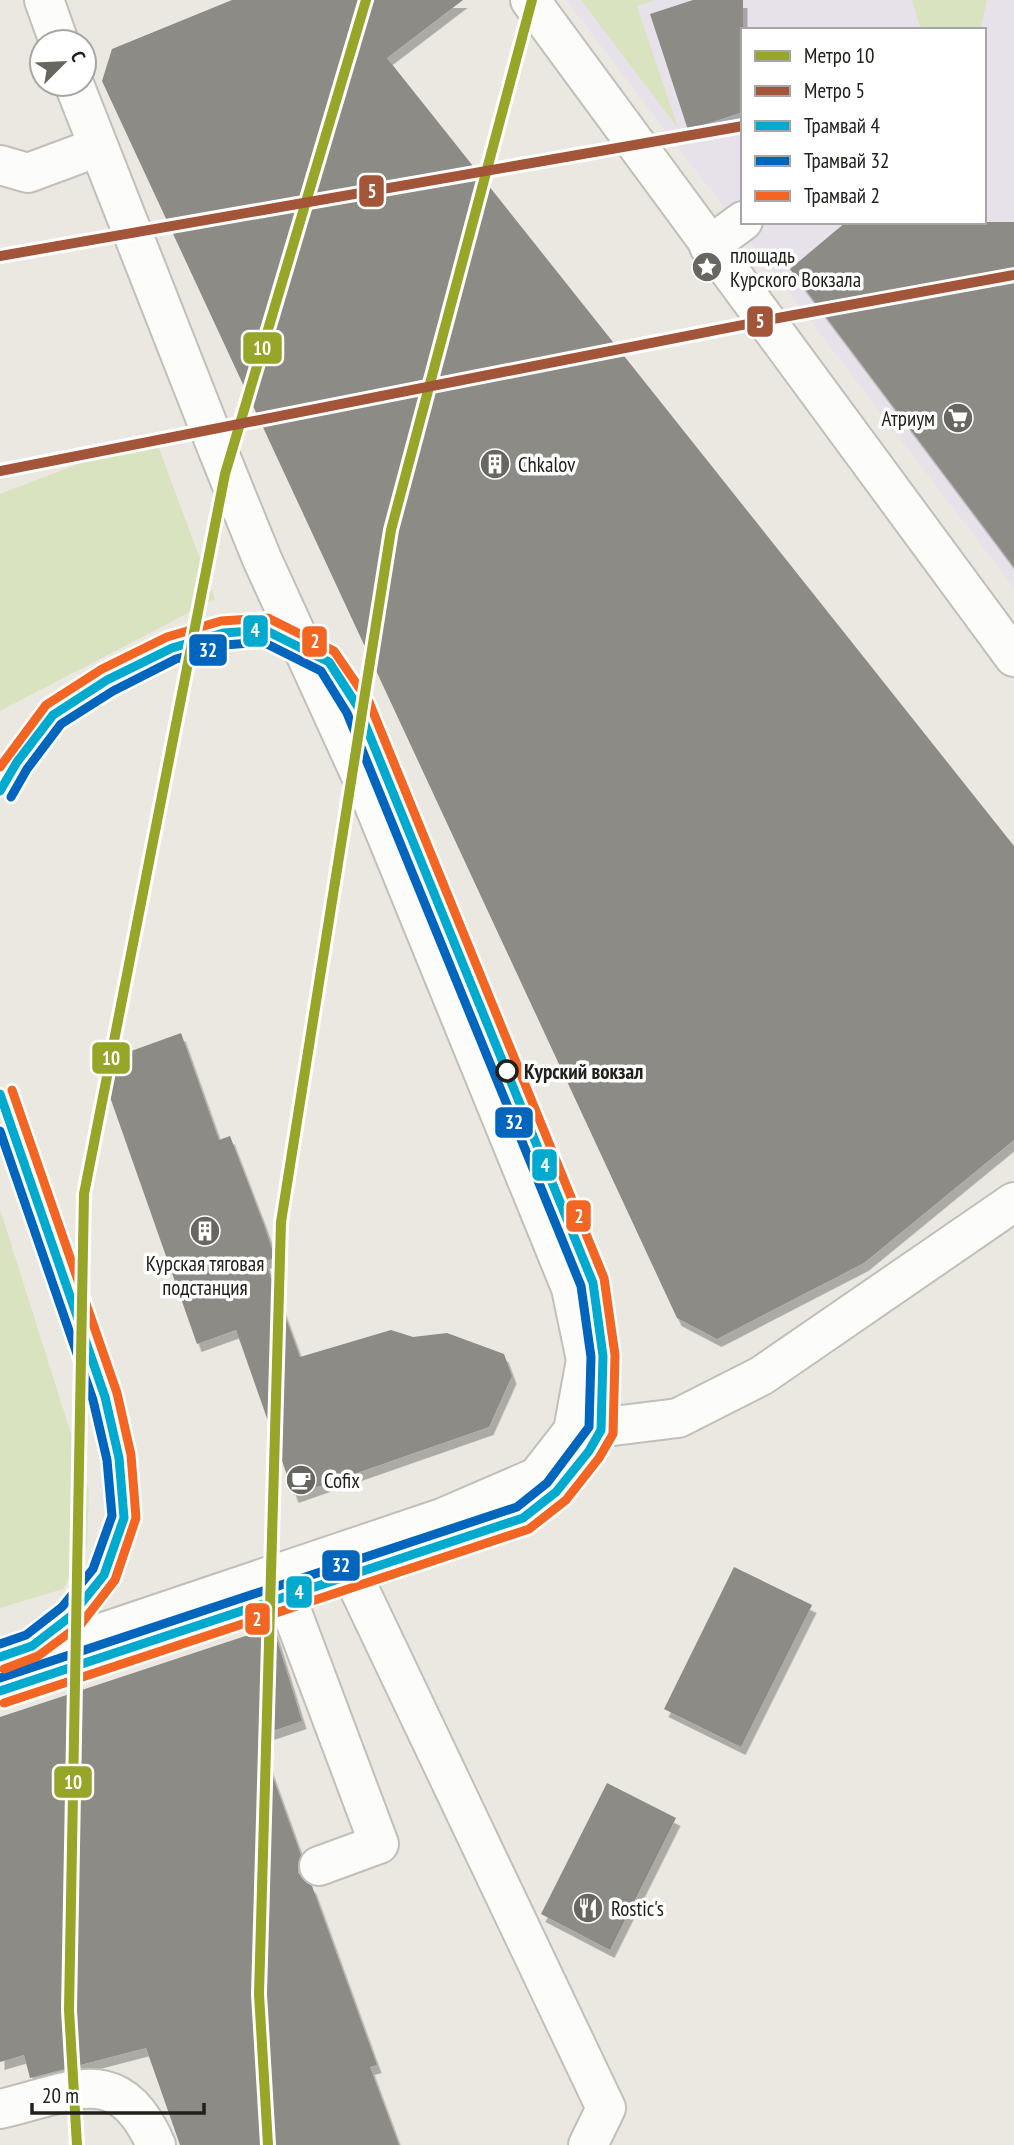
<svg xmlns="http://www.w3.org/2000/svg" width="1014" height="2145" viewBox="0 0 1014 2145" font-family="'PT Sans Narrow',sans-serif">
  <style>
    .commercial { fill: #e7e1e9; fill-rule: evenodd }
    .green { fill: #dae3bf }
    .building { fill: #8d8b85; filter: url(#shadow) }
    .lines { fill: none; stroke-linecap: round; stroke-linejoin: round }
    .minor-casing { stroke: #c1bfba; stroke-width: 42 }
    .minor { stroke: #fcfcfa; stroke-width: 38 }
    .tram-1-casing { stroke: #fff; stroke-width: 14 }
    .tram-2-casing { stroke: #fff; stroke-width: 14 }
    .tram-3-casing { stroke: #fff; stroke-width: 14 }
    .tram-1 { stroke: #00a9ce; stroke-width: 9 }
    .tram-2 { stroke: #0065bd; stroke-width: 9 }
    .tram-3 { stroke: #f26522; stroke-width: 9 }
    .metro-1-casing { stroke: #fff; stroke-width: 16 }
    .metro-2-casing { stroke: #fff; stroke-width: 16 }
    .metro-1 { stroke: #97a528; stroke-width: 10 }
    .metro-2 { stroke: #a35539; stroke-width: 10 }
    .stop-dot { fill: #fff; stroke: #21201b; stroke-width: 3.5 }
    .labels { text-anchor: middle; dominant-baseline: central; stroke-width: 7; stroke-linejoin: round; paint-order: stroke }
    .poi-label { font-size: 21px; fill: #21201b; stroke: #fff; text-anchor: start }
    .stop-label { font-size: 21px; font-weight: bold; fill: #21201b; stroke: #fff; text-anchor: start }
    .line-badge { stroke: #fff; stroke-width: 2.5 }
    .badge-label { font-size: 19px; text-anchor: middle; font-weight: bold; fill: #fff }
  </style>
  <defs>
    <filter id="shadow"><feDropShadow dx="4.5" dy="8" stdDeviation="0" flood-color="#0004"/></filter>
  </defs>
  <rect width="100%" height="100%" fill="#eae8e0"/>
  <path class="commercial" d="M566,0H1014V588ZM743,30H984V222H743Z"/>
  <g class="green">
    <polygon points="581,0 655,0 637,6 678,128"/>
    <polygon points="912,0 987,0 980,30 921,30"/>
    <polygon points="154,435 215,599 0,711 0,494"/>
    <polygon points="0,1209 89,1491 87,1548 63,1589 0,1608"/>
  </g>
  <g class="building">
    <polygon points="232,0 463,0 387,58 1014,846 1014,1140 864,1263 717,1339 677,1318 102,81 112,49"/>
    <polygon points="693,0 743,0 743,112 688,130 650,14"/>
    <polygon points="846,222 1014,222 1014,567 790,269"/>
    <polygon points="181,1033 219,1140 230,1136 263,1222 275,1258 265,1261 300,1357 391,1330 413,1337 447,1333 504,1354 512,1376 489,1427 294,1495 236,1330 197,1344 98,1063"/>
    <polygon points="734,1567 812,1605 741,1747 664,1709"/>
    <polygon points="273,1627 302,1721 258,1736 301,1855 298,1873 312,1886 377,2065 370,2067 399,2145 180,2145 146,2048 30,2078 24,2055 0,2062 0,1717"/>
    <polygon points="607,1783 676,1818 610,1950 541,1914"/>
  </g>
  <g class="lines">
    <g class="minor-casing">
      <g id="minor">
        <polyline points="44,0 59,42"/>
        <polyline points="530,0 1014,657"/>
        <polyline points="0,165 28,173 98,147"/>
        <polyline points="709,246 743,221"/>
        <polyline points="573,1431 678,1418 761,1376 1014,1202"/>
        <polyline points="342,1553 606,2108 588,2145"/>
        <polyline points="278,1575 379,1844 319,1866"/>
        <polyline points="0,1667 442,1518 537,1477 573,1431 586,1360 571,1288 372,800 262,559 219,453 74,84"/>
        <path d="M0,2109C72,2093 118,2059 156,2145"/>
      </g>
    </g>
    <use href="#minor" class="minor"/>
    <g class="tram-1-casing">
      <g id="tram-1">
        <polyline points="0,791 17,762 53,715 107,680 172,648 223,633 265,630 329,662 358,707 593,1283 603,1356 601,1430 589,1451 556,1492 523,1518 0,1691"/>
        <polyline points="0,1094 105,1397 119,1458 124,1518 104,1575 71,1616 32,1646 0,1657"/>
      </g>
    </g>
    <g class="tram-2-casing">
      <g id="tram-2">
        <polyline points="0,1131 93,1400 107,1460 112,1516 93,1569 62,1607 26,1635 0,1644"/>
        <polyline points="0,1678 517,1507 547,1483 589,1427 591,1357 581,1286 347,713 321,671 263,642 225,645 176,659 113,691 61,724 27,769 11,797"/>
      </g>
    </g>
    <g class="tram-3-casing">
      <g id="tram-3">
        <polyline points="0,767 46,705 102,669 167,637 221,621 268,618 334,651 369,702 604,1278 615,1355 613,1434 599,1458 566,1500 529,1529 4,1703"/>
        <polyline points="4,1669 38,1656 81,1624 115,1580 136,1518 131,1455 117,1393 12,1090"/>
      </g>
    </g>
    <use href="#tram-1" class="tram-1"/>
    <use href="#tram-2" class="tram-2"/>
    <use href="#tram-3" class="tram-3"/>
    <g class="metro-1-casing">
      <g id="metro-1">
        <polyline points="77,2145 69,2010 84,1194 225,474 366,0"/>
        <polyline points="268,2145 259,1994 281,1222 391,530 532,0"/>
      </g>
    </g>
    <g class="metro-2-casing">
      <g id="metro-2">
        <polyline points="0,256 743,126"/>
        <polyline points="0,471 778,318 1014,275"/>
      </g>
    </g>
    <use href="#metro-1" class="metro-1"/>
    <use href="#metro-2" class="metro-2"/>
  </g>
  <defs>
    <g id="sight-disc" transform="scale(1.575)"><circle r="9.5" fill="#676660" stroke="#fff"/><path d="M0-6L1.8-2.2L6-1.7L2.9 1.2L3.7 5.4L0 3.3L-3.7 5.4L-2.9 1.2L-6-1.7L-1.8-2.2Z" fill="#fff"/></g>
    <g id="supermarket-disc" transform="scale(1.575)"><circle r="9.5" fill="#676660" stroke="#fff"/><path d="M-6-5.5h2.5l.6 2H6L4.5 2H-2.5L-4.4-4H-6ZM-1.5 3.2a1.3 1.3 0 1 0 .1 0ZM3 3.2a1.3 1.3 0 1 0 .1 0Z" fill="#fff"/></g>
    <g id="building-disc" transform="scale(1.575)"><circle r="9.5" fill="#676660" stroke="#fff"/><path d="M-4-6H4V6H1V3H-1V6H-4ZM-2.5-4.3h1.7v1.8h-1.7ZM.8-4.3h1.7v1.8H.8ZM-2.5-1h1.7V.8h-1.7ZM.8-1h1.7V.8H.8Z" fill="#fff"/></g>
    <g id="cafe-disc" transform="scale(1.575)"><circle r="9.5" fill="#676660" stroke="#fff"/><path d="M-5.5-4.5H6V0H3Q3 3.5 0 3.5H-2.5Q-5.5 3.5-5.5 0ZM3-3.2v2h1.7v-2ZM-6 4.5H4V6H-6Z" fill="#fff"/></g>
    <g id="restaurant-disc" transform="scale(1.575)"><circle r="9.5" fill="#676660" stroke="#fff"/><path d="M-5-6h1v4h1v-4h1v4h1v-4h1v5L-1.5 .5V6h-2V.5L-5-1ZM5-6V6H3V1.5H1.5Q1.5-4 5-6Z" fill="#fff"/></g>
  </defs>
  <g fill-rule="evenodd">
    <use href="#sight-disc" x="707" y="267"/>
    <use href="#supermarket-disc" x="958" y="418"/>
    <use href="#building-disc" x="495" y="464"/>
    <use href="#building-disc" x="205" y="1231"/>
    <use href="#cafe-disc" x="301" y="1480"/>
    <use href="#restaurant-disc" x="588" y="1908"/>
  </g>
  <circle class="stop-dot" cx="507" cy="1071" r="10"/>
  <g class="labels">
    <g class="poi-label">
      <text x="730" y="255">площадь<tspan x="730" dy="24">Курского Вокзала</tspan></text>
      <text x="935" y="418" text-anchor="end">Атриум</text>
      <text x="518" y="464">Chkalov</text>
      <text x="205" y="1263" text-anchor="middle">Курская тяговая<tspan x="205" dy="24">подстанция</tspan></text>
      <text x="324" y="1480">Cofix</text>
      <text x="611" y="1908">Rostic's</text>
    </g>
    <g class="stop-label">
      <text x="524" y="1071">Курский вокзал</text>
    </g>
  </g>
  <g class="line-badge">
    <rect x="358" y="174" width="27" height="34" rx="7" fill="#a35539"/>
    <rect x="746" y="305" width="28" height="33" rx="7" fill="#a35539"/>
    <rect x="242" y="331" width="41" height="34" rx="7" fill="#97a528"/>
    <rect x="242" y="614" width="27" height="34" rx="7" fill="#00a9ce"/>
    <rect x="301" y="625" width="27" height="33" rx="7" fill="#f26522"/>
    <rect x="188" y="633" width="40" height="34" rx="7" fill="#0065bd"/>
    <rect x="91" y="1041" width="40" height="34" rx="7" fill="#97a528"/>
    <rect x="494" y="1106" width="40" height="33" rx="7" fill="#0065bd"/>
    <rect x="531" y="1148" width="27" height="34" rx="7" fill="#00a9ce"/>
    <rect x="565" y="1199" width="27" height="34" rx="7" fill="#f26522"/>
    <rect x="321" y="1549" width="40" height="33" rx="7" fill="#0065bd"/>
    <rect x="285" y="1575" width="28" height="34" rx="7" fill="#00a9ce"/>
    <rect x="244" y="1602" width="27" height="34" rx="7" fill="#f26522"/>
    <rect x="53" y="1765" width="40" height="34" rx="7" fill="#97a528"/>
  </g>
  <g class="badge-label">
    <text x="372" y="198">5</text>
    <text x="760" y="328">5</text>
    <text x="262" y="355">10</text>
    <text x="255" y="637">4</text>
    <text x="315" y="648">2</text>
    <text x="208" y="657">32</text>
    <text x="111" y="1065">10</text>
    <text x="514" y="1129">32</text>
    <text x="545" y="1172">4</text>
    <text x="579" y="1223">2</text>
    <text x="341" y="1572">32</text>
    <text x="299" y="1599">4</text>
    <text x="257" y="1626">2</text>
    <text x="73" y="1789">10</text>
  </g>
  <rect x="741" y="28" width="245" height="196" fill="#ffffff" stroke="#a6a6a4" stroke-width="2"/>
  <rect x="755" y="51" width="35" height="10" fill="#97a528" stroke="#a6a6a4" stroke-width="2"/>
  <text x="804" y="63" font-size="21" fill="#21201b">Метро 10</text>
  <rect x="755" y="86" width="35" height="10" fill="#a35539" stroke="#a6a6a4" stroke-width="2"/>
  <text x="804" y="98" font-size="21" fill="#21201b">Метро 5</text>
  <rect x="755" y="121" width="35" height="10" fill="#00a9ce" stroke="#a6a6a4" stroke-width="2"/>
  <text x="804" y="133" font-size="21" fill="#21201b">Трамвай 4</text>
  <rect x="755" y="156" width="35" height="10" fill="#0065bd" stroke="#a6a6a4" stroke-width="2"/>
  <text x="804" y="168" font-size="21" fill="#21201b">Трамвай 32</text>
  <rect x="755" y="191" width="35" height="10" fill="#f26522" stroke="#a6a6a4" stroke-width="2"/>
  <text x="804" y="203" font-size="21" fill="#21201b">Трамвай 2</text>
  <g transform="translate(63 63) rotate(66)"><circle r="33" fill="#ffffff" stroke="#a6a6a4" stroke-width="2"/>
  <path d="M0-5L12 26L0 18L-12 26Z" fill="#676660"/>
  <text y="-10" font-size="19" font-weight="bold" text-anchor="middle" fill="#21201b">С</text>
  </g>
  <path d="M32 2103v10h172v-10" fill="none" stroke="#21201b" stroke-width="3.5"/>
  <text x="42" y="2103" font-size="21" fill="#21201b" stroke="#ffffff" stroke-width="5" paint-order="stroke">20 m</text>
</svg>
